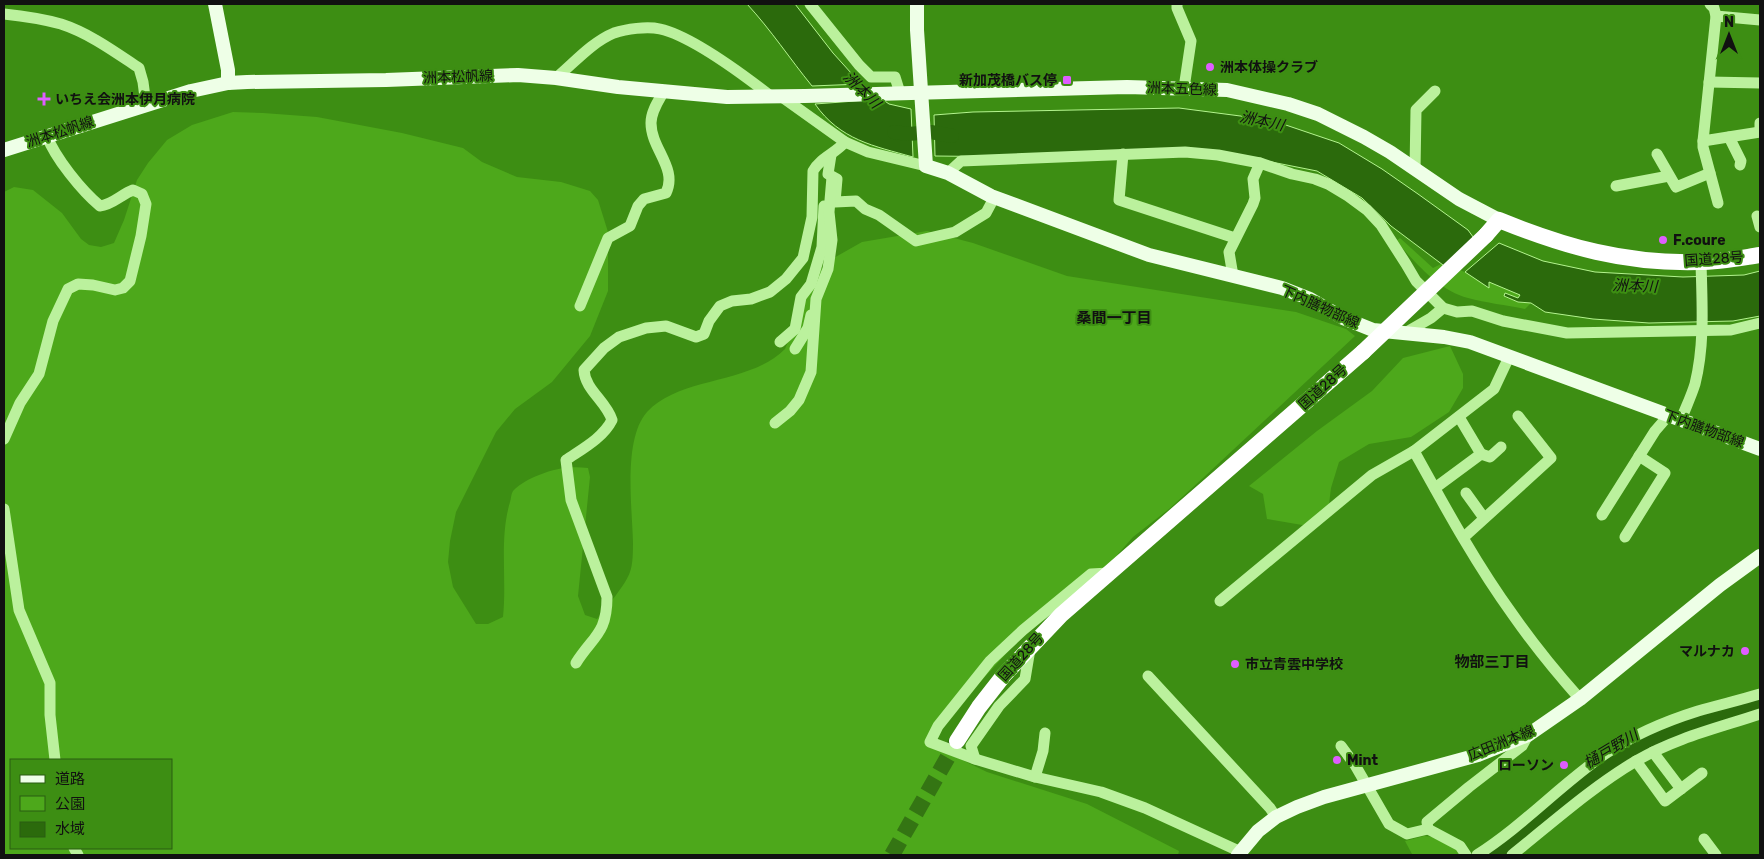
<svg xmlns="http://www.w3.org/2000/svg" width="1764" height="859" viewBox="0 0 1764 859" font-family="Rubik,'Noto Sans JP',sans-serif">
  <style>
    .green { fill: #4da81b; fill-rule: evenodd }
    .water { fill: #2b6a0c; stroke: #b4f48f }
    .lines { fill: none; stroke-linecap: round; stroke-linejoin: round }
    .river { stroke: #2b6a0c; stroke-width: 14 }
    .highway-tunnel { stroke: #347513; stroke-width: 16; stroke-dasharray: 16 8; stroke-linecap: butt }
    .minor { stroke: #bbf19d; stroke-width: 11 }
    .major { stroke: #eeffe7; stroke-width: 14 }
    .highway { stroke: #fff; stroke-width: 16 }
    .highway-bridge { stroke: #fff; stroke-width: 16 }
    .poi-dot { fill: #df5dff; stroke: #3d8e13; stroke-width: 2 }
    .labels { text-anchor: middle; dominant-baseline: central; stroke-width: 4; stroke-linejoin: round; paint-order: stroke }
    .poi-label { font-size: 14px; font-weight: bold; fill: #111; stroke: #3d8e13; text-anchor: start }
    .street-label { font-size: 14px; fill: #111; stroke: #3d8e13 }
    .water-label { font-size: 15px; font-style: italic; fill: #111; stroke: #3d8e13 }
    .neighbourhood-label { font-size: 15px; font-weight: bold; fill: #111; stroke: #3d8e13 }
  </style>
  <rect width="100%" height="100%" fill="#3d8e13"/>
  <g class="green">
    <path d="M233,112L263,113L317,117L402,133L463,148L482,162L517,177L561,182L590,191L598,200L608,232V291L590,336L552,382L515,409L496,432L456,512L450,541L448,562L453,587L476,624H488L503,617C507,579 499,539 510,502C511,499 511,494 513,491C519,484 531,478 539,475C556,468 570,466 588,468L590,477L578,596L585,615L597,619C607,606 625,586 630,572C633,564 633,551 633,542C632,506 623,439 647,412C680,376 749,385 785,349L816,273L832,259L862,242L927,231L973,243L1067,276L1296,312L1346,329L1355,336L1203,478L1169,509L1133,537L1118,554L1110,568L1090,587L1025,633L925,742L987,772L1087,804L1179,851L1178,855H4V192L14,187L33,190L62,213L81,239L89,245L101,247L114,243L124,220L137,180L148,163L167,140L192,125ZM11,760H171V848H11Z"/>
    <path d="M1400,238L1433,268L1443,263L1520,295L1518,298L1505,293V297L1518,302L1531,303L1525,309C1506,305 1486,303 1468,298C1438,290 1416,263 1396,241Z"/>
    <polygon points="1450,346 1463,374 1463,388 1449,412 1411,437 1369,444 1339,462 1331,488 1328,512 1308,526 1267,519 1263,494 1249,486 1317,431 1372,391 1403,358"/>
    <polygon points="1424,836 1434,837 1458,850 1460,855 1411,855 1412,854 1405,841"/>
  </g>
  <g class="water">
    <path d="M747,4H795L833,53L861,84L812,86C790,59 771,30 747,4Z"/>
    <path d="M882,99L889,104L911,109L913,157C874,146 840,140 815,104Z"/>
    <polygon points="1179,108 1271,120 1339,143 1382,169 1418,194 1468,230 1476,241 1447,268 1391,226 1362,198 1317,171 1211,150 1027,157 935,156 934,115 973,112"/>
    <polygon points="1499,243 1543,261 1595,272 1683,277 1744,275 1760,271 1760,316 1733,321 1649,323 1593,319 1545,312 1531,303 1518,302 1504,296 1505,293 1518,298 1520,295 1489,282 1489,288 1465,272"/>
  </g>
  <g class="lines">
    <g class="river">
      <polyline points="894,132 908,134 931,132 952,136"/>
      <path d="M1496,855C1538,825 1575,787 1619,760C1642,746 1669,731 1694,723C1716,716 1738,710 1760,704"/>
    </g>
    <polyline class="highway-tunnel" points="892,855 957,741"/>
    <g class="minor">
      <polyline points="810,4 859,65 871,77 895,77 900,93"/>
      <polyline points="1177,4 1177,8 1191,41 1184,88"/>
      <polyline points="1710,4 1714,8 1716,16 1703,141 1760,132 1760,123"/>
      <path d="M4,14C23,16 43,19 61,24C89,33 115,52 139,68L143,82L146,105"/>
      <polyline points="1716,16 1760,20"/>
      <path d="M556,78C574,63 592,42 614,33C626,29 647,26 660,29C692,36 745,76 772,97"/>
      <polyline points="1709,82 1760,83"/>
      <polyline points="782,97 845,142 868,152 926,166"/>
      <polyline points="1729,137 1741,161 1740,165"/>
      <polyline points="1703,141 1703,147 1718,203"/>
      <polyline points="1123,154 1119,200 1235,238"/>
      <polyline points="1657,154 1676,187 1710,173"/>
      <polyline points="831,155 828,174 837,179 835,202 856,201 865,209 879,215 916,241 955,232 986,213 994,198"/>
      <polyline points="1415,170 1416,110 1435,91"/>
      <polyline points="948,173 961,161 1185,152 1218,155 1260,163 1292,174 1315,179 1328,184 1348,196 1367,210 1381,225 1406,264 1416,281 1443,308 1457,312 1472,311 1503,321 1567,333 1731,330 1760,323"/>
      <polyline points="1616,186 1669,176"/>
      <polyline points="1757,216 1760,227"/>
      <polyline points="1233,276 1229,252 1253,204 1255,198 1253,179 1260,163"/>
      <path d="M580,306L608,238L630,226L638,206L644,199L666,193C678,168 651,149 651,123C651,111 659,100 664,91"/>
      <polyline points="1405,333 1431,318 1443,308"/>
      <polyline points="780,342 795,329 801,297 811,284 822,247 824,206"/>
      <polyline points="795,349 808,328 811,315"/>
      <polyline points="1459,417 1481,454"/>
      <path d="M1681,420C1685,409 1691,397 1695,384C1705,344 1702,303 1701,262"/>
      <polyline points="775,423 790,411 799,400 811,372 816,299 828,269 832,240 829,212 832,177"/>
      <path d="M4,439L20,403L39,374L53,321L68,289L78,284L93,285L115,290L123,288L130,281L141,236L146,204L142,194L133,190C122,194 112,205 100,206C82,191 55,158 47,136"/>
      <path d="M1414,451C1445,507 1476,564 1513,615C1534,645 1556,672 1580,699"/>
      <polyline points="1435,488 1481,454 1490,457 1501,447"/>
      <polyline points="1466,493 1484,518"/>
      <polyline points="4,509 19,610 50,683 50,715 55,760"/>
      <polyline points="1602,515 1655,431 1668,416"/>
      <polyline points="1464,537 1551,458 1518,416"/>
      <polyline points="1625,537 1665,473 1639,456"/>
      <polyline points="1109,573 1091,574 1023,630 990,661 938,726 930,742 975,759 1035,777 1101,792 1145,808 1241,852"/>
      <polyline points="1220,601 1372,475 1414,451 1494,389 1509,357"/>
      <path d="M576,663C593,636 607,634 607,597L571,500L566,460C582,449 603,438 612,420C606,401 585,390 584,370L604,348L619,337L646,328L666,326L696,337L704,334L709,321L720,306L732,301L751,299L770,292L786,279L803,258L812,217L813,171C820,158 836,153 845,142"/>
      <polyline points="1148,676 1270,808 1276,817"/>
      <polyline points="1341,746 1355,765 1389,824 1407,834 1428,829 1460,846 1466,855"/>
      <polyline points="1653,752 1681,789"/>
      <polyline points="975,759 971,746 999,706 1025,679 1030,649"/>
      <polyline points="1636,761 1665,801 1702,773"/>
      <polyline points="1035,777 1043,751 1045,733"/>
      <polyline points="1428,829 1427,822 1469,787 1522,746 1528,735"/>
      <polyline points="1704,839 1716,855"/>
      <polyline points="74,848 78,855"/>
      <path d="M1477,855C1523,826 1560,785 1605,754C1633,735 1666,721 1698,711C1719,705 1740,700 1760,694"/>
      <path d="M1512,855C1552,823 1592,787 1636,761C1675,738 1718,728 1760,714"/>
    </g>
    <g class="major">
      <polyline points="215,4 228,70 228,83"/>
      <polyline points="917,4 917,30 926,166 948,173 991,196 1149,255 1282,288 1310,299 1343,318 1373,330 1444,337 1470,342 1760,449"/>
      <polyline points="4,150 191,91 228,83 247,82 386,80 518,75 556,78 618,87 727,97 805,96 1127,87 1227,90 1288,104 1318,114 1364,137 1390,152 1459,199 1499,220"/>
      <polyline points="1238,855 1258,831 1276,817 1297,807 1324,797 1478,755 1528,735 1580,699 1720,585 1760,556"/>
    </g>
    <g class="highway">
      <path d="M1486,235L1499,220C1566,247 1625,264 1699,262C1720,262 1740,258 1760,255"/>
      <polyline points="957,741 979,707 1004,675 1061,615 1363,352"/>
    </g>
    <polyline class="highway-bridge" points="1363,352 1486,235"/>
  </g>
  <g class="poi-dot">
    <circle cx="1210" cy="67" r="5"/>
    <rect x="1062" y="75" width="10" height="10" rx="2.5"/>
    <path d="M41.5 91.5h5v5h5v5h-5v5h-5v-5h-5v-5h5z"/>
    <circle cx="1663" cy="240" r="5"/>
    <circle cx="1745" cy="651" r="5"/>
    <circle cx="1235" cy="664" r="5"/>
    <circle cx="1337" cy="760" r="5"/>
    <circle cx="1564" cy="765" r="5"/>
  </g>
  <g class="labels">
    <g class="poi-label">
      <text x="1220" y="67">洲本体操クラブ</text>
      <text x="1057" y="80" text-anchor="end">新加茂橋バス停</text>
      <text x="55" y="99">いちえ会洲本伊月病院</text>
      <text x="1673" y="240">F.coure</text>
      <text x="1735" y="651" text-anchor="end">マルナカ</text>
      <text x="1245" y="664">市立青雲中学校</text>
      <text x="1347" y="760">Mint</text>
      <text x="1554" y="765" text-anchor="end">ローソン</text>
    </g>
    <g class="street-label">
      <text transform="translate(458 77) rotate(-2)">洲本松帆線</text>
      <text transform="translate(1182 89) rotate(2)">洲本五色線</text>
      <text transform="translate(60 132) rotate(-18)">洲本松帆線</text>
      <text transform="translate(1714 259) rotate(-4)">国道28号</text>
      <text transform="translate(1320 307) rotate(24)">下内膳物部線</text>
      <text transform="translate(1323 387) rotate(-42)">国道28号</text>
      <text transform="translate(1704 429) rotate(20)">下内膳物部線</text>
      <text transform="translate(1021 657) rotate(-48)">国道28号</text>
      <text transform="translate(1501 743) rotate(-22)">広田洲本線</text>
    </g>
    <g class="water-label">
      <text transform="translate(862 90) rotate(45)">洲本川</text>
      <text transform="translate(1262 121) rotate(12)">洲本川</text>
      <text transform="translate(1635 286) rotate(2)">洲本川</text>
      <text transform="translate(1611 749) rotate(-31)">樋戸野川</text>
    </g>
    <g class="neighbourhood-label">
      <text x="1114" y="318">桑間一丁目</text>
      <text x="1492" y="662">物部三丁目</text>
    </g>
  </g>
  <rect width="1764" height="859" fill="none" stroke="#111111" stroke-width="10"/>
  <rect x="10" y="759" width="162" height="90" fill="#3d8e13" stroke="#2b5c12"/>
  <rect x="20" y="775" width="25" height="8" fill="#eeffe7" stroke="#2b5c12"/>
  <text x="55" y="784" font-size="15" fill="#111111">道路</text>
  <rect x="20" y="796" width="25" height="15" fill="#4da81b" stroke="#2b5c12"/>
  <text x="55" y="809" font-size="15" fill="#111111">公園</text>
  <rect x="20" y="822" width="25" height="15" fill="#2b6a0c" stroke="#2b5c12"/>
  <text x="55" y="834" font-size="15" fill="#111111">水域</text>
  <g transform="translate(1729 35)" stroke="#3d8e13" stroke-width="4" paint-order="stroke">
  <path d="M0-4L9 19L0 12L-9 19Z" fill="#111111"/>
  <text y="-8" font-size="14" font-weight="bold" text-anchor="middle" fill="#111111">N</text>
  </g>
</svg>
